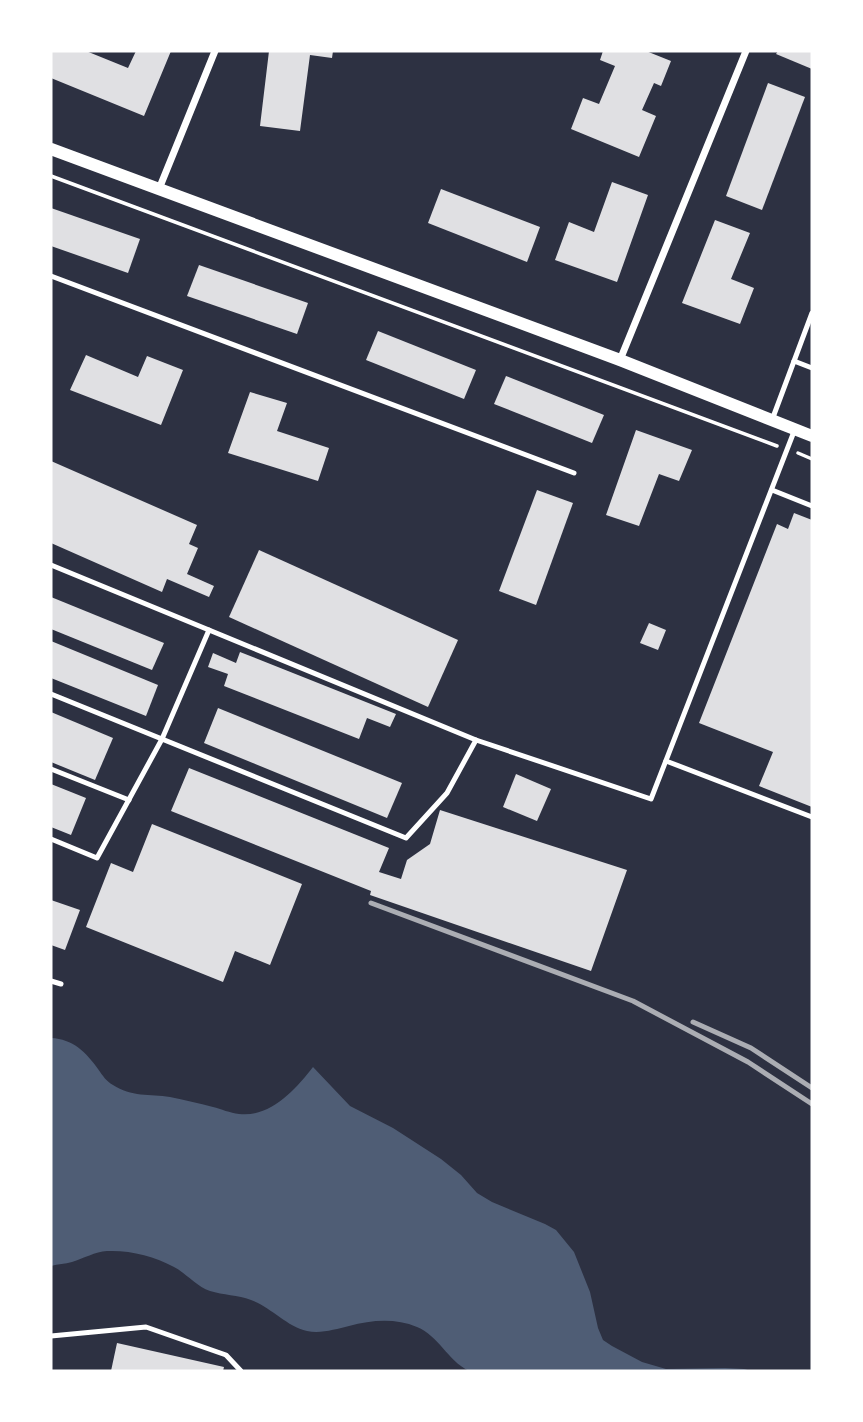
<svg xmlns="http://www.w3.org/2000/svg" width="863" height="1422" viewBox="0 0 863 1422" font-family="'PT Sans Narrow',sans-serif">
  <style>
    .water { fill: #4f5d75 }
    .building { fill: #e0e0e3 }
    .lines { fill: none; stroke-linecap: round; stroke-linejoin: round }
    .path { stroke: #fff; stroke-width: 3.5 }
    .service { stroke: #fff; stroke-width: 5 }
    .minor { stroke: #fff; stroke-width: 7 }
    .tertiary { stroke: #fff; stroke-width: 12 }
    .rail { stroke: #abadb3; stroke-width: 5 }
  </style>
  <rect width="100%" height="100%" fill="#2d3142"/>
  <path class="water" d="M51,1038C73,1039 86,1052 98,1069C103,1076 106,1081 113,1085C131,1097 150,1094 170,1097C184,1100 199,1103 213,1107C221,1109 230,1113 239,1114C270,1118 296,1089 313,1067L350,1106L393,1128L441,1159L461,1175L477,1193L492,1202L545,1224L556,1230L574,1252L590,1292L598,1328L603,1340L612,1346L642,1362L666,1369L725,1368L744,1369L751,1371H469C447,1360 439,1336 417,1327C395,1318 372,1320 349,1326C336,1329 321,1334 307,1331C286,1326 271,1307 251,1300C238,1295 223,1295 210,1291C196,1286 187,1274 174,1267C154,1256 130,1250 107,1251C95,1252 84,1258 72,1262C65,1264 58,1264 51,1266Z"/>
  <g class="building">
    <polygon points="51,51 86,51 128,68 136,51 171,51 144,116 51,78"/>
    <polygon points="269,51 333,51 332,58 310,55 300,131 260,126"/>
    <polygon points="603,51 646,51 671,61 661,86 654,83 642,110 656,116 639,157 571,129 583,98 599,104 615,66 600,60"/>
    <polygon points="778,51 812,51 812,69 776,54"/>
    <polygon points="768,83 805,97 762,210 726,196"/>
    <polygon points="612,182 648,195 617,282 555,260 569,222 594,232"/>
    <polygon points="441,189 540,227 527,262 428,223"/>
    <polygon points="51,208 140,239 128,273 51,246"/>
    <polygon points="715,220 750,233 731,279 754,288 740,324 682,303"/>
    <polygon points="199,265 308,303 297,334 187,296"/>
    <polygon points="378,331 476,370 464,399 366,360"/>
    <polygon points="86,355 138,377 147,356 183,370 161,425 70,390"/>
    <polygon points="506,376 604,415 592,443 494,404"/>
    <polygon points="250,392 287,403 277,431 329,448 318,481 228,453"/>
    <polygon points="636,430 692,450 679,481 659,474 639,526 606,515"/>
    <polygon points="51,461 197,525 189,544 198,548 187,574 214,586 209,597 167,579 162,592 51,543"/>
    <polygon points="537,490 573,503 536,605 499,591"/>
    <polygon points="794,513 812,520 812,807 759,786 773,752 699,723 777,524 788,529"/>
    <polygon points="259,550 458,640 428,707 229,617"/>
    <polygon points="51,597 164,643 152,670 51,629"/>
    <polygon points="649,623 666,630 658,650 640,643"/>
    <polygon points="51,641 158,685 146,716 51,678"/>
    <polygon points="240,652 396,714 390,727 367,718 359,739 224,686 228,674 208,667 213,653 236,663"/>
    <polygon points="218,708 402,783 387,818 204,743"/>
    <polygon points="51,712 113,738 95,780 51,762"/>
    <polygon points="189,768 389,848 379,872 401,879 407,860 430,844 440,810 627,870 591,971 370,895 371,891 171,811"/>
    <polygon points="516,774 551,789 537,821 503,807"/>
    <polygon points="51,784 86,798 71,835 51,827"/>
    <polygon points="152,824 302,884 270,965 235,951 223,982 86,927 111,863 133,872"/>
    <polygon points="51,900 80,910 65,950 51,945"/>
    <polygon points="117,1343 224,1367 223,1371 111,1371"/>
  </g>
  <g class="lines">
    <g class="path">
      <polyline points="51,176 777,446"/>
      <polyline points="798,453 812,459"/>
    </g>
    <g class="service">
      <polyline points="51,276 574,473"/>
      <polyline points="794,361 812,368"/>
      <polyline points="772,420 812,313"/>
      <polyline points="772,490 812,506"/>
      <polyline points="51,565 209,630"/>
      <polyline points="51,694 406,838 447,793 476,740"/>
      <polyline points="666,761 812,817"/>
      <polyline points="51,769 129,800"/>
      <polyline points="51,839 97,858 162,739 209,630 476,740 651,799 795,429"/>
      <polyline points="51,981 61,984"/>
      <polyline points="51,1336 146,1327 226,1355 241,1371"/>
    </g>
    <g class="minor">
      <polyline points="159,189 215,51"/>
      <polyline points="620,360 746,51"/>
    </g>
    <polyline class="tertiary" points="51,149 620,360 812,436"/>
    <g class="rail">
      <polyline points="371,903 633,1001 748,1062 812,1104"/>
      <polyline points="693,1022 751,1048 812,1088"/>
    </g>
  </g>
  <rect width="863" height="1422" fill="none" stroke="#ffffff" stroke-width="105"/>
</svg>
